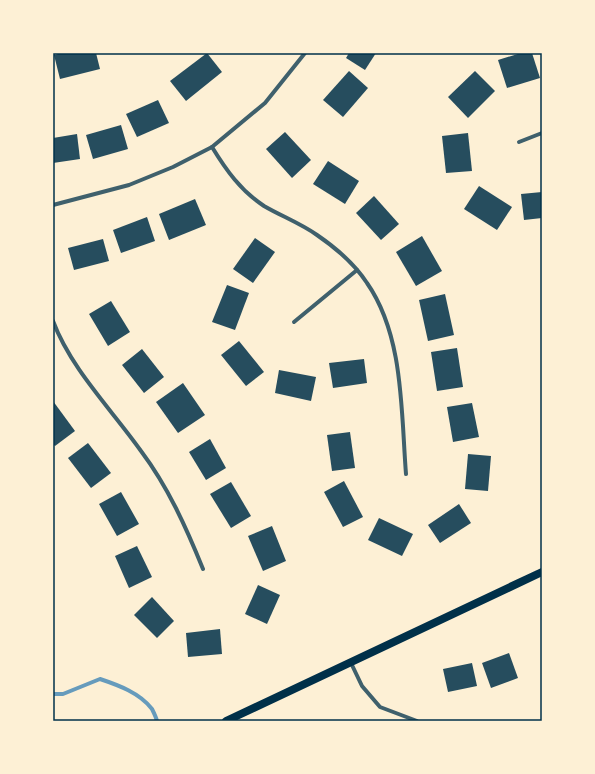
<svg xmlns="http://www.w3.org/2000/svg" width="595" height="774" viewBox="0 0 595 774" font-family="'Times New Roman',serif">
  <style>
    .lines { fill: none; stroke-linecap: round; stroke-linejoin: round }
    .stream { stroke: #669bbc; stroke-width: 4 }
    .building { fill: #264d5e }
    .minor { stroke: #3f606c; stroke-width: 4 }
    .secondary { stroke: #003049; stroke-width: 8 }
    .neatline { fill: none; stroke: #003049; stroke-width: 1.5 }
  </style>
  <rect width="100%" height="100%" fill="#fdf0d5"/>
  <g class="lines">
    <path class="stream" d="M53,694H63L100,679C118,685 140,693 152,709C154,713 156,717 157,721"/>
  </g>
  <g class="building">
    <polygon points="62,53 96,53 100,69 60,79 54,55"/>
    <polygon points="207,53 222,72 186,101 170,81"/>
    <polygon points="349,53 376,53 365,70 346,58"/>
    <polygon points="521,53 532,53 540,78 507,88 498,60"/>
    <polygon points="349,71 368,88 343,117 323,100"/>
    <polygon points="475,71 495,91 468,118 448,97"/>
    <polygon points="158,100 169,123 137,137 126,114"/>
    <polygon points="121,125 128,149 93,159 86,135"/>
    <polygon points="285,132 311,160 292,178 266,149"/>
    <polygon points="468,133 472,171 446,173 442,136"/>
    <polygon points="77,134 80,159 53,163 53,138"/>
    <polygon points="328,161 359,181 345,204 313,184"/>
    <polygon points="479,186 512,207 497,230 464,209"/>
    <polygon points="542,192 542,218 524,220 521,194"/>
    <polygon points="374,196 399,224 381,240 356,213"/>
    <polygon points="195,199 206,225 169,240 159,214"/>
    <polygon points="147,217 155,241 121,253 113,230"/>
    <polygon points="422,236 442,271 416,286 396,252"/>
    <polygon points="255,238 275,252 253,283 233,269"/>
    <polygon points="103,239 109,261 74,270 68,248"/>
    <polygon points="227,285 249,293 235,330 212,322"/>
    <polygon points="445,294 454,335 428,341 419,300"/>
    <polygon points="111,301 130,332 108,346 89,314"/>
    <polygon points="239,341 264,372 246,386 221,355"/>
    <polygon points="457,348 463,387 437,391 431,352"/>
    <polygon points="142,349 164,377 144,393 122,365"/>
    <polygon points="364,359 367,383 333,388 329,363"/>
    <polygon points="279,370 316,377 311,401 275,393"/>
    <polygon points="183,383 205,415 178,433 156,402"/>
    <polygon points="53,401 75,431 55,446 53,444"/>
    <polygon points="472,403 479,437 453,442 447,407"/>
    <polygon points="350,432 355,468 332,471 327,435"/>
    <polygon points="210,439 226,468 206,480 189,452"/>
    <polygon points="88,443 111,473 91,488 68,458"/>
    <polygon points="468,454 491,456 488,491 465,489"/>
    <polygon points="344,481 363,517 343,527 324,492"/>
    <polygon points="231,482 251,516 231,528 210,494"/>
    <polygon points="121,492 139,524 117,536 99,504"/>
    <polygon points="459,504 471,523 440,543 428,525"/>
    <polygon points="379,518 413,534 402,556 368,540"/>
    <polygon points="272,526 286,561 263,571 248,536"/>
    <polygon points="137,546 152,577 129,588 115,556"/>
    <polygon points="258,585 280,595 267,624 245,614"/>
    <polygon points="152,597 174,621 157,638 134,615"/>
    <polygon points="220,629 222,654 188,657 186,633"/>
    <polygon points="509,653 518,678 491,688 482,663"/>
    <polygon points="472,663 477,686 448,692 443,669"/>
  </g>
  <g class="lines">
    <g class="minor">
      <polyline points="519,142 542,133"/>
      <path d="M212,147C226,170 241,191 264,206C281,216 300,223 317,235C336,248 354,263 367,283C404,336 401,412 406,474"/>
      <polyline points="53,205 129,185 173,167 212,147 265,103 305,53"/>
      <path d="M53,321C71,369 112,410 141,451C168,487 186,527 203,569"/>
      <polyline points="294,322 357,270"/>
      <polyline points="351,663 362,686 380,707 417,721"/>
    </g>
    <polyline class="secondary" points="226,721 542,572"/>
  </g>
  <rect width="595" height="774" fill="none" stroke="#fdf0d5" stroke-width="108"/>
  <rect x="54" y="54" width="487" height="666" class="neatline"/>
</svg>
